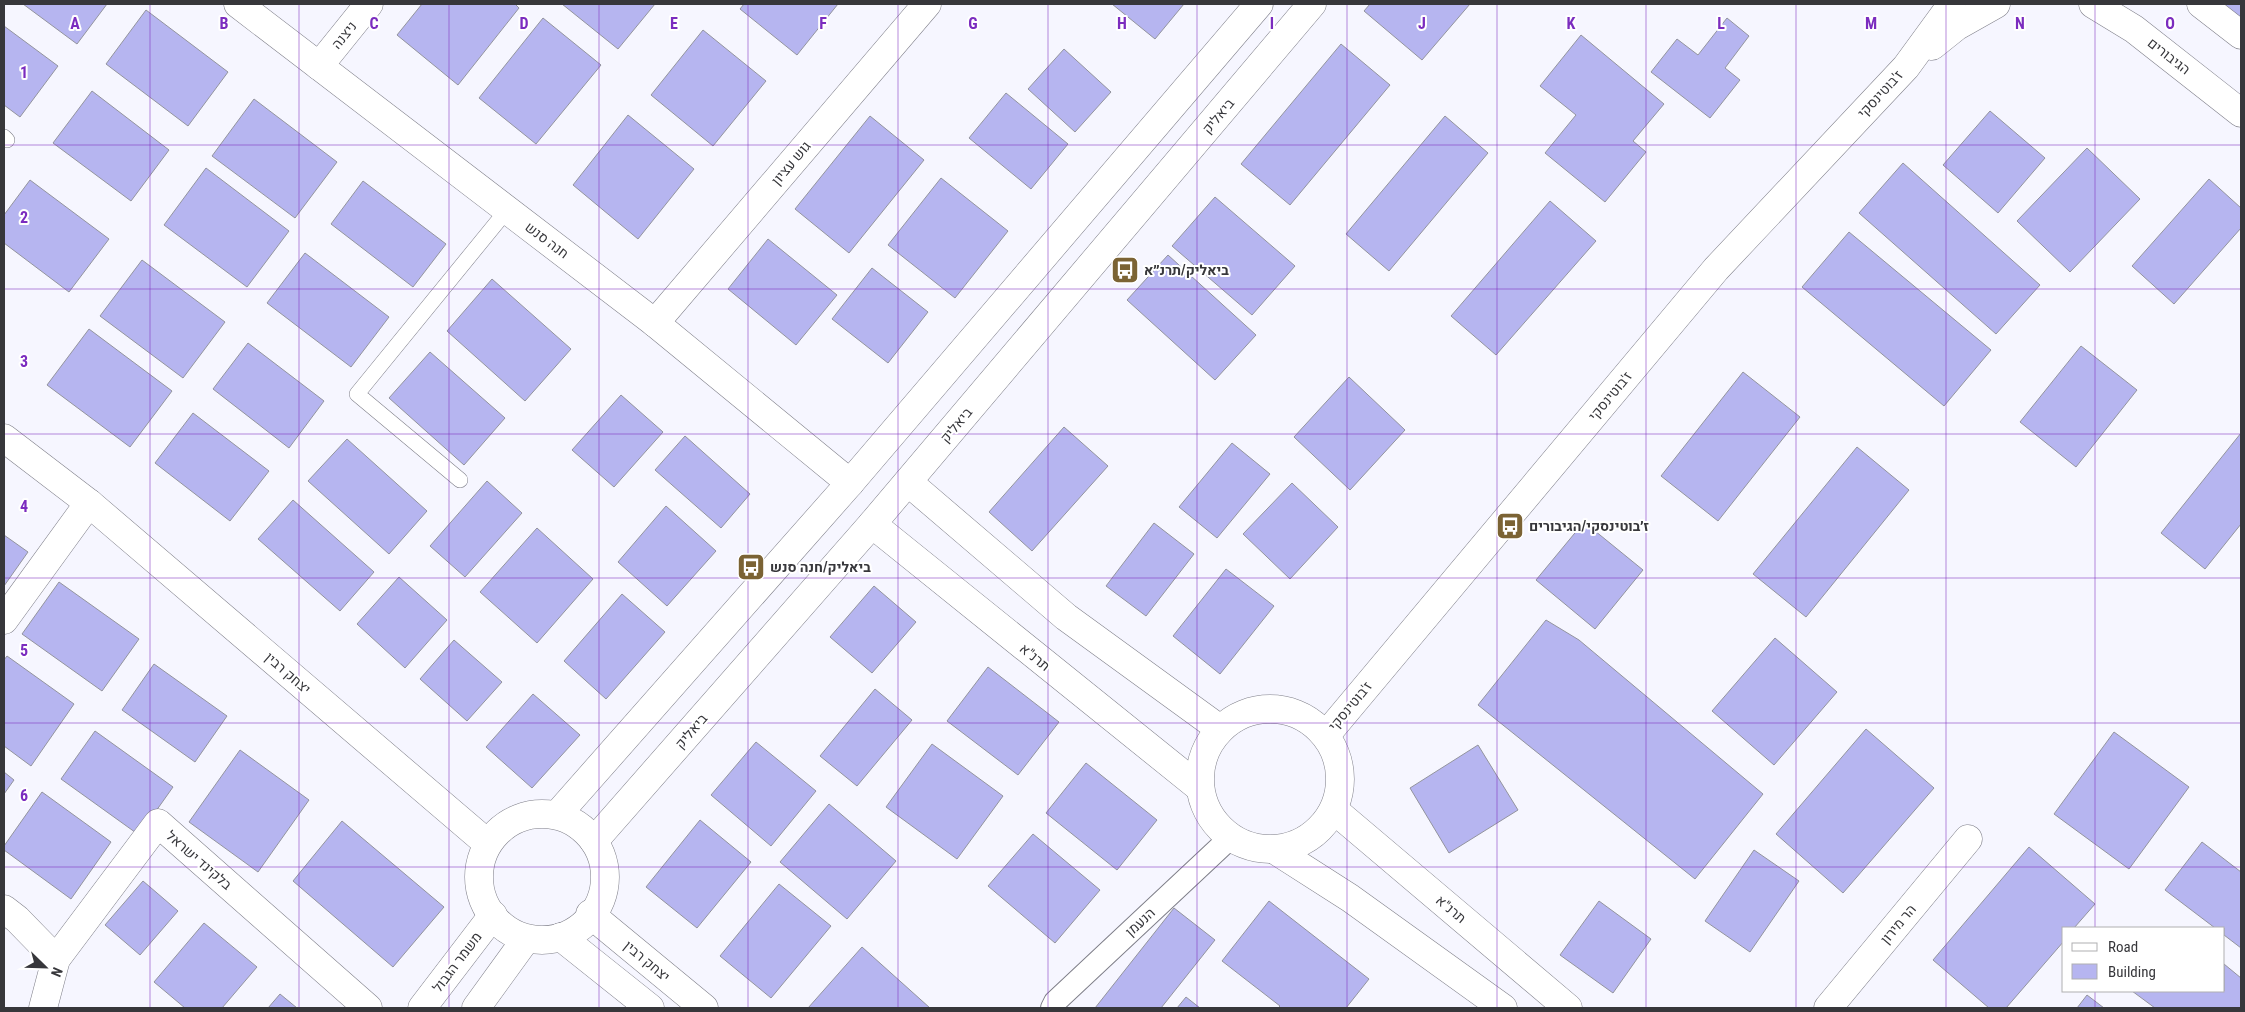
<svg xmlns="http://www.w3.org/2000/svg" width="2245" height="1012" viewBox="0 0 2245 1012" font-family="'Roboto Condensed',Heebo,sans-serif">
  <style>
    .building { fill: #b6b5f0; stroke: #93949e }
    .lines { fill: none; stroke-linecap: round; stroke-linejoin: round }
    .service-casing { stroke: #7f7f89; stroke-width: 16 }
    .pedestrian-casing { stroke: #7f7f89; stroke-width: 24 }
    .minor-casing { stroke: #7f7f89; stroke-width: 29 }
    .tertiary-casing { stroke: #7f7f89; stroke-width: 29 }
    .secondary-casing { stroke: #7f7f89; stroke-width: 29 }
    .service { stroke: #fff; stroke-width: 15 }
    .pedestrian { stroke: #fff; stroke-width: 22 }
    .minor { stroke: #fff; stroke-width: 28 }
    .tertiary { stroke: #fff; stroke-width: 28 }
    .secondary { stroke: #fff; stroke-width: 28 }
    .grid { fill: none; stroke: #7b2cbf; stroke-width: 1; stroke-opacity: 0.55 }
    .labels { text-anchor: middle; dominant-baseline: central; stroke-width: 4; stroke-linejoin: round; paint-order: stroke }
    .street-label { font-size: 14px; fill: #37373b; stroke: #fff }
    .poi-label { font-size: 14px; font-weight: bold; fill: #37373b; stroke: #fff; text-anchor: start }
    .grid-label { font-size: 16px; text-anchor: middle; font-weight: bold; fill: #7b2cbf; stroke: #fff; stroke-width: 4; stroke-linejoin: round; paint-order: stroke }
  </style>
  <rect width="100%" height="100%" fill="#f6f6ff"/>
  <g class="building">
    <polygon points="23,4 107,4 77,44"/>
    <polygon points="422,4 515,4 519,8 458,85 397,35"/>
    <polygon points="562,4 655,4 618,49"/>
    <polygon points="744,4 838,4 797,55 740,9"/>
    <polygon points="1112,4 1184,4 1155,39"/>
    <polygon points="1370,4 1470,4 1422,60 1364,11"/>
    <polygon points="2223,4 2241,4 2241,18"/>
    <polygon points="146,10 228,72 188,126 106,64"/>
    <polygon points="543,18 601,65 536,144 479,98"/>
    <polygon points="1727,18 1749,36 1725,68 1740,80 1710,118 1651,72 1677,39 1698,55"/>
    <polygon points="4,26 58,66 20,117 4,105"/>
    <polygon points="703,30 766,81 713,146 651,95"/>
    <polygon points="1581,35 1664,104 1633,141 1646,152 1605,202 1545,153 1576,115 1540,86"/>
    <polygon points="1341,44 1390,85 1290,205 1241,164"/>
    <polygon points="1064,49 1111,92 1075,132 1028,89"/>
    <polygon points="92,91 169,150 131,201 53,143"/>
    <polygon points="1006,93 1068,144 1031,189 969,138"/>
    <polygon points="254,99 337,162 295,218 212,156"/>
    <polygon points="1990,111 2045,158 1998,213 1943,165"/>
    <polygon points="628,115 694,169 638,239 573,185"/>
    <polygon points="870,116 924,160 849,253 795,209"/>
    <polygon points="1445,116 1488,153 1389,271 1346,234"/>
    <polygon points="2087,148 2140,199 2070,272 2017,221"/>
    <polygon points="1903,163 2040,285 1996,334 1859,213"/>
    <polygon points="206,168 289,231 247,287 164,225"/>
    <polygon points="941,178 1008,231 955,298 888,245"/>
    <polygon points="2209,179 2241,208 2241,228 2174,304 2132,266"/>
    <polygon points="30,180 109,239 69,292 4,243 4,215"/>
    <polygon points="363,181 446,244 413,287 331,224"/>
    <polygon points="1215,197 1295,266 1252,315 1172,246"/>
    <polygon points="1550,201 1596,241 1496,355 1451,316"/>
    <polygon points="1849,232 1991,350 1944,406 1802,287"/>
    <polygon points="768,239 837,295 796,345 728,289"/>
    <polygon points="305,253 389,317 351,367 267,303"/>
    <polygon points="1168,255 1256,335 1215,380 1127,300"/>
    <polygon points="142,260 225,322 183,378 100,316"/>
    <polygon points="872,268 928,312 888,363 832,319"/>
    <polygon points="492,279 571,349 525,401 447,331"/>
    <polygon points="89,329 172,391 130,447 47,385"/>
    <polygon points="248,343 324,401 289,448 213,389"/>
    <polygon points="2081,346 2137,390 2076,467 2020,422"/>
    <polygon points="430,352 505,418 464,465 389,398"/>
    <polygon points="1743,372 1800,417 1718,521 1661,476"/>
    <polygon points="1349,377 1405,430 1350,490 1294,437"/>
    <polygon points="621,395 663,432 614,487 572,450"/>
    <polygon points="193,413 269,471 230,521 155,463"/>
    <polygon points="1064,427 1108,466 1032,551 989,512"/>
    <polygon points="2241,433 2241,524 2205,569 2161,533"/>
    <polygon points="685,436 750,494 721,528 655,470"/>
    <polygon points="347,439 427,511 389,554 308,481"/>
    <polygon points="1232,443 1270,474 1217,538 1179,507"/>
    <polygon points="1857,447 1909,490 1806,617 1753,574"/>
    <polygon points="487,481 522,513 465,577 430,546"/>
    <polygon points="1292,483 1338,527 1290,579 1243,534"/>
    <polygon points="293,500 374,572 340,611 258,539"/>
    <polygon points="666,506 716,551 667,606 618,562"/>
    <polygon points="1584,522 1643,570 1595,629 1536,580"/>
    <polygon points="1154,523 1194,554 1146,616 1106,586"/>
    <polygon points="537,528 593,579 537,643 480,592"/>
    <polygon points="4,535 28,552 4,586"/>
    <polygon points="1226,569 1274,606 1220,674 1173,636"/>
    <polygon points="399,577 447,620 405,668 357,624"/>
    <polygon points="59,582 139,639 102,691 22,634"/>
    <polygon points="874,586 916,622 872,673 830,637"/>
    <polygon points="622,594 665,632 606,699 564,661"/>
    <polygon points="1546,620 1579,640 1763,794 1695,879 1478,705"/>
    <polygon points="1775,638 1837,692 1774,765 1712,711"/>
    <polygon points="454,640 502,682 467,721 420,679"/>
    <polygon points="7,656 74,704 31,766 4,746 4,660"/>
    <polygon points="154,664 227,716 195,762 122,710"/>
    <polygon points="988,667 1059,722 1018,775 947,721"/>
    <polygon points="875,689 912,720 857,786 820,756"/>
    <polygon points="533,694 580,735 532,788 486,747"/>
    <polygon points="1866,729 1934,788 1843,893 1776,834"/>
    <polygon points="95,731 173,787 139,835 61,779"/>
    <polygon points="2114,732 2189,787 2129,869 2054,814"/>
    <polygon points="756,742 816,791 771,846 711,795"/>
    <polygon points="932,744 1003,796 957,859 886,807"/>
    <polygon points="1478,745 1518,810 1449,853 1410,788"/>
    <polygon points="240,750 309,800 258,872 189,822"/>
    <polygon points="1086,763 1157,820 1117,870 1046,813"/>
    <polygon points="4,772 14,780 4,794"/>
    <polygon points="42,792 111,842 71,899 4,850 4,846"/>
    <polygon points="829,804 896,861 847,919 780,862"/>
    <polygon points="700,820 751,862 697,928 646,887"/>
    <polygon points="342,821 444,907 393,967 293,881"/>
    <polygon points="1033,834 1100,890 1055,943 988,886"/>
    <polygon points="2202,842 2241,872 2241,948 2224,935 2224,928 2215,928 2165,890"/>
    <polygon points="2029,847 2095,904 2074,928 2064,928 2064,941 2006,1008 1989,1008 1933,960"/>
    <polygon points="1754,850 1799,881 1750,952 1705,921"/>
    <polygon points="143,881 178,911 140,955 105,925"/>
    <polygon points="779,884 831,926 771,998 720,956"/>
    <polygon points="1269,901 1369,979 1346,1008 1278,1008 1280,1006 1222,961"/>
    <polygon points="1599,901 1651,939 1613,993 1560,955"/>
    <polygon points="1174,908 1215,940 1161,1008 1095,1008"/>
    <polygon points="204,923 257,967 222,1008 185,1008 154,982"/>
    <polygon points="862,947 930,1008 808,1008"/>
    <polygon points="2224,964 2241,978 2241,1008 2155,1008 2132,991 2224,991"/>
    <polygon points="280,994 297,1008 268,1008"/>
    <polygon points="2087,995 2104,1008 2077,1008"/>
    <polygon points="1186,997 1200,1008 1177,1008"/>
  </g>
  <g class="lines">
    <g class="service-casing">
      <g id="service">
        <polyline points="4,137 7,140"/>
        <polyline points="460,480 357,394 507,210"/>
      </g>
    </g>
    <g class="pedestrian-casing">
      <polyline id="pedestrian" points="1052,1008 1055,1002 1230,838"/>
    </g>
    <g class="minor-casing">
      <g id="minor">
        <polyline points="238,4 655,323 850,483"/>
        <polyline points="1932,46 1957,26 1996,4"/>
        <polyline points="319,66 369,4"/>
        <polyline points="655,323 927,4"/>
        <polyline points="908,482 1066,617 1220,729"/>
        <polyline points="872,524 1200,788"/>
        <polyline points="4,620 89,503"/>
        <circle cx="1270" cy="779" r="70"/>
        <polyline points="1326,735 1716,269 1906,67 1952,4"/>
        <polyline points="1334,810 1568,1008"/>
        <polyline points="1275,850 1350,898 1503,1008"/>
        <polyline points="4,909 17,919 56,959"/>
        <polyline points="43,1008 56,959 158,823 368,1008"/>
        <polyline points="1828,1008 1968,839"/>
      </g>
    </g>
    <g class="tertiary-casing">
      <g id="tertiary">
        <polyline points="2093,4 2134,29 2241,113"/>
        <polyline points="2201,4 2241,35"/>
        <polyline points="4,438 89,503 487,843"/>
        <polyline points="590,914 704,1008"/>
        <polyline points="561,937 650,1008"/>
      </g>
    </g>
    <g class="secondary-casing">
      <g id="secondary">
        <circle cx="542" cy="877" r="63"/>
        <polyline points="557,815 850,483 1259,4"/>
        <polyline points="594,841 872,524 1312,4"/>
        <polyline points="422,1008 493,915"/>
        <polyline points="476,1008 526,939"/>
      </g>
    </g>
    <use href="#service" class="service"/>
    <use href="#pedestrian" class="pedestrian"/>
    <use href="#minor" class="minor"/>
    <use href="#tertiary" class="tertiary"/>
    <use href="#secondary" class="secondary"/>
  </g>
  <path class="grid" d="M150,4V1008M299,4V1008M449,4V1008M599,4V1008M748,4V1008M898,4V1008M1048,4V1008M1197,4V1008M1347,4V1008M1497,4V1008M1646,4V1008M1796,4V1008M1946,4V1008M2095,4V928M4,145H2241M4,289H2241M4,434H2241M4,578H2241M4,723H2241M4,867H2241M2095,991V1008"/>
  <defs>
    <g id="bus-square" transform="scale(1.4375)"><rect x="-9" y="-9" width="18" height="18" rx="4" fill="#7b6334" stroke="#fff"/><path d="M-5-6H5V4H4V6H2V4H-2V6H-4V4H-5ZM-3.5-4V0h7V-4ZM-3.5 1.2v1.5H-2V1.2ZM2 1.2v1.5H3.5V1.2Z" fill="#fff"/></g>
  </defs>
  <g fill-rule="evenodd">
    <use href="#bus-square" x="1125" y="270"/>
    <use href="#bus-square" x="1510" y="526"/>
    <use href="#bus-square" x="751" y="567"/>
  </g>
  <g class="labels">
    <g class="street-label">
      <text transform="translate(344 35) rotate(-51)">ניצנה</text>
      <text transform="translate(2169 56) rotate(38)">הגיבורים</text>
      <text transform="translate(1880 94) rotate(-47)">ז'בוטינסקי</text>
      <text transform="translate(1218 116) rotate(-50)">ביאליק</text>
      <text transform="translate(791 163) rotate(-50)">גוש עציון</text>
      <text transform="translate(547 240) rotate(37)">חנה סנש</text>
      <text transform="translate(1610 396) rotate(-50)">ז'בוטינסקי</text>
      <text transform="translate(956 425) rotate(-50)">ביאליק</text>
      <text transform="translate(1035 657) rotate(39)">תרנ"א</text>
      <text transform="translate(288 673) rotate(41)">יצחק רבין</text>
      <text transform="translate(1350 706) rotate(-50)">ז'בוטינסקי</text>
      <text transform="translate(691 731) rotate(-49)">ביאליק</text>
      <text transform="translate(199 860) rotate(41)">בלקינד ישראל</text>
      <text transform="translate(1451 909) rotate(40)">תרנ"א</text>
      <text transform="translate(1140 922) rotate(-43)">הנעמן</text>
      <text transform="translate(1898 924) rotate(-50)">הר מירון</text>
      <text transform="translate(647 961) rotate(40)">יצחק רבין</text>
      <text transform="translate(457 962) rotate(-53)">משמר הגבול</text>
    </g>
    <g class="poi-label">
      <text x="1144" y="270">ביאליק/תרנ״א</text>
      <text x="1529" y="526">ז׳בוטינסקי/הגיבורים</text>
      <text x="770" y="567">ביאליק/חנה סנש</text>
    </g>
  </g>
  <g class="grid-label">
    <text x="75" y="29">A</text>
    <text x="224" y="29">B</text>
    <text x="374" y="29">C</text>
    <text x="524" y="29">D</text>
    <text x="674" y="29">E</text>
    <text x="823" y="29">F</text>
    <text x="973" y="29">G</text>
    <text x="1122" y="29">H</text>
    <text x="1272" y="29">I</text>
    <text x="1422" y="29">J</text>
    <text x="1571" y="29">K</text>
    <text x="1721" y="29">L</text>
    <text x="1871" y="29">M</text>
    <text x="2020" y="29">N</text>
    <text x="2170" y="29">O</text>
    <text x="24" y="78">1</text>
    <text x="24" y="223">2</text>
    <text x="24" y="367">3</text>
    <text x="24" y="512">4</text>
    <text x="24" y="656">5</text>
    <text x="24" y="801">6</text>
  </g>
  <rect width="2245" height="1012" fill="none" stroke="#37373b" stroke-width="10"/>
  <rect x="2062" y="927" width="162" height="65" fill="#ffffff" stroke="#afafb1"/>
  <rect x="2072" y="943" width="25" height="8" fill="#ffffff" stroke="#afafb1"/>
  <text x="2108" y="952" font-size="15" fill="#37373b">Road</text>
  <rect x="2072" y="964" width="25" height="15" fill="#b6b5f0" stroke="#afafb1"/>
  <text x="2108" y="977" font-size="15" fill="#37373b">Building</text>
  <g transform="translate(45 967) rotate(113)" stroke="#ffffff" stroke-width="4" paint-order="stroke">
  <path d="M0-4L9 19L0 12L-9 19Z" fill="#37373b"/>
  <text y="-8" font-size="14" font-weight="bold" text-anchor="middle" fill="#37373b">N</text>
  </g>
</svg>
